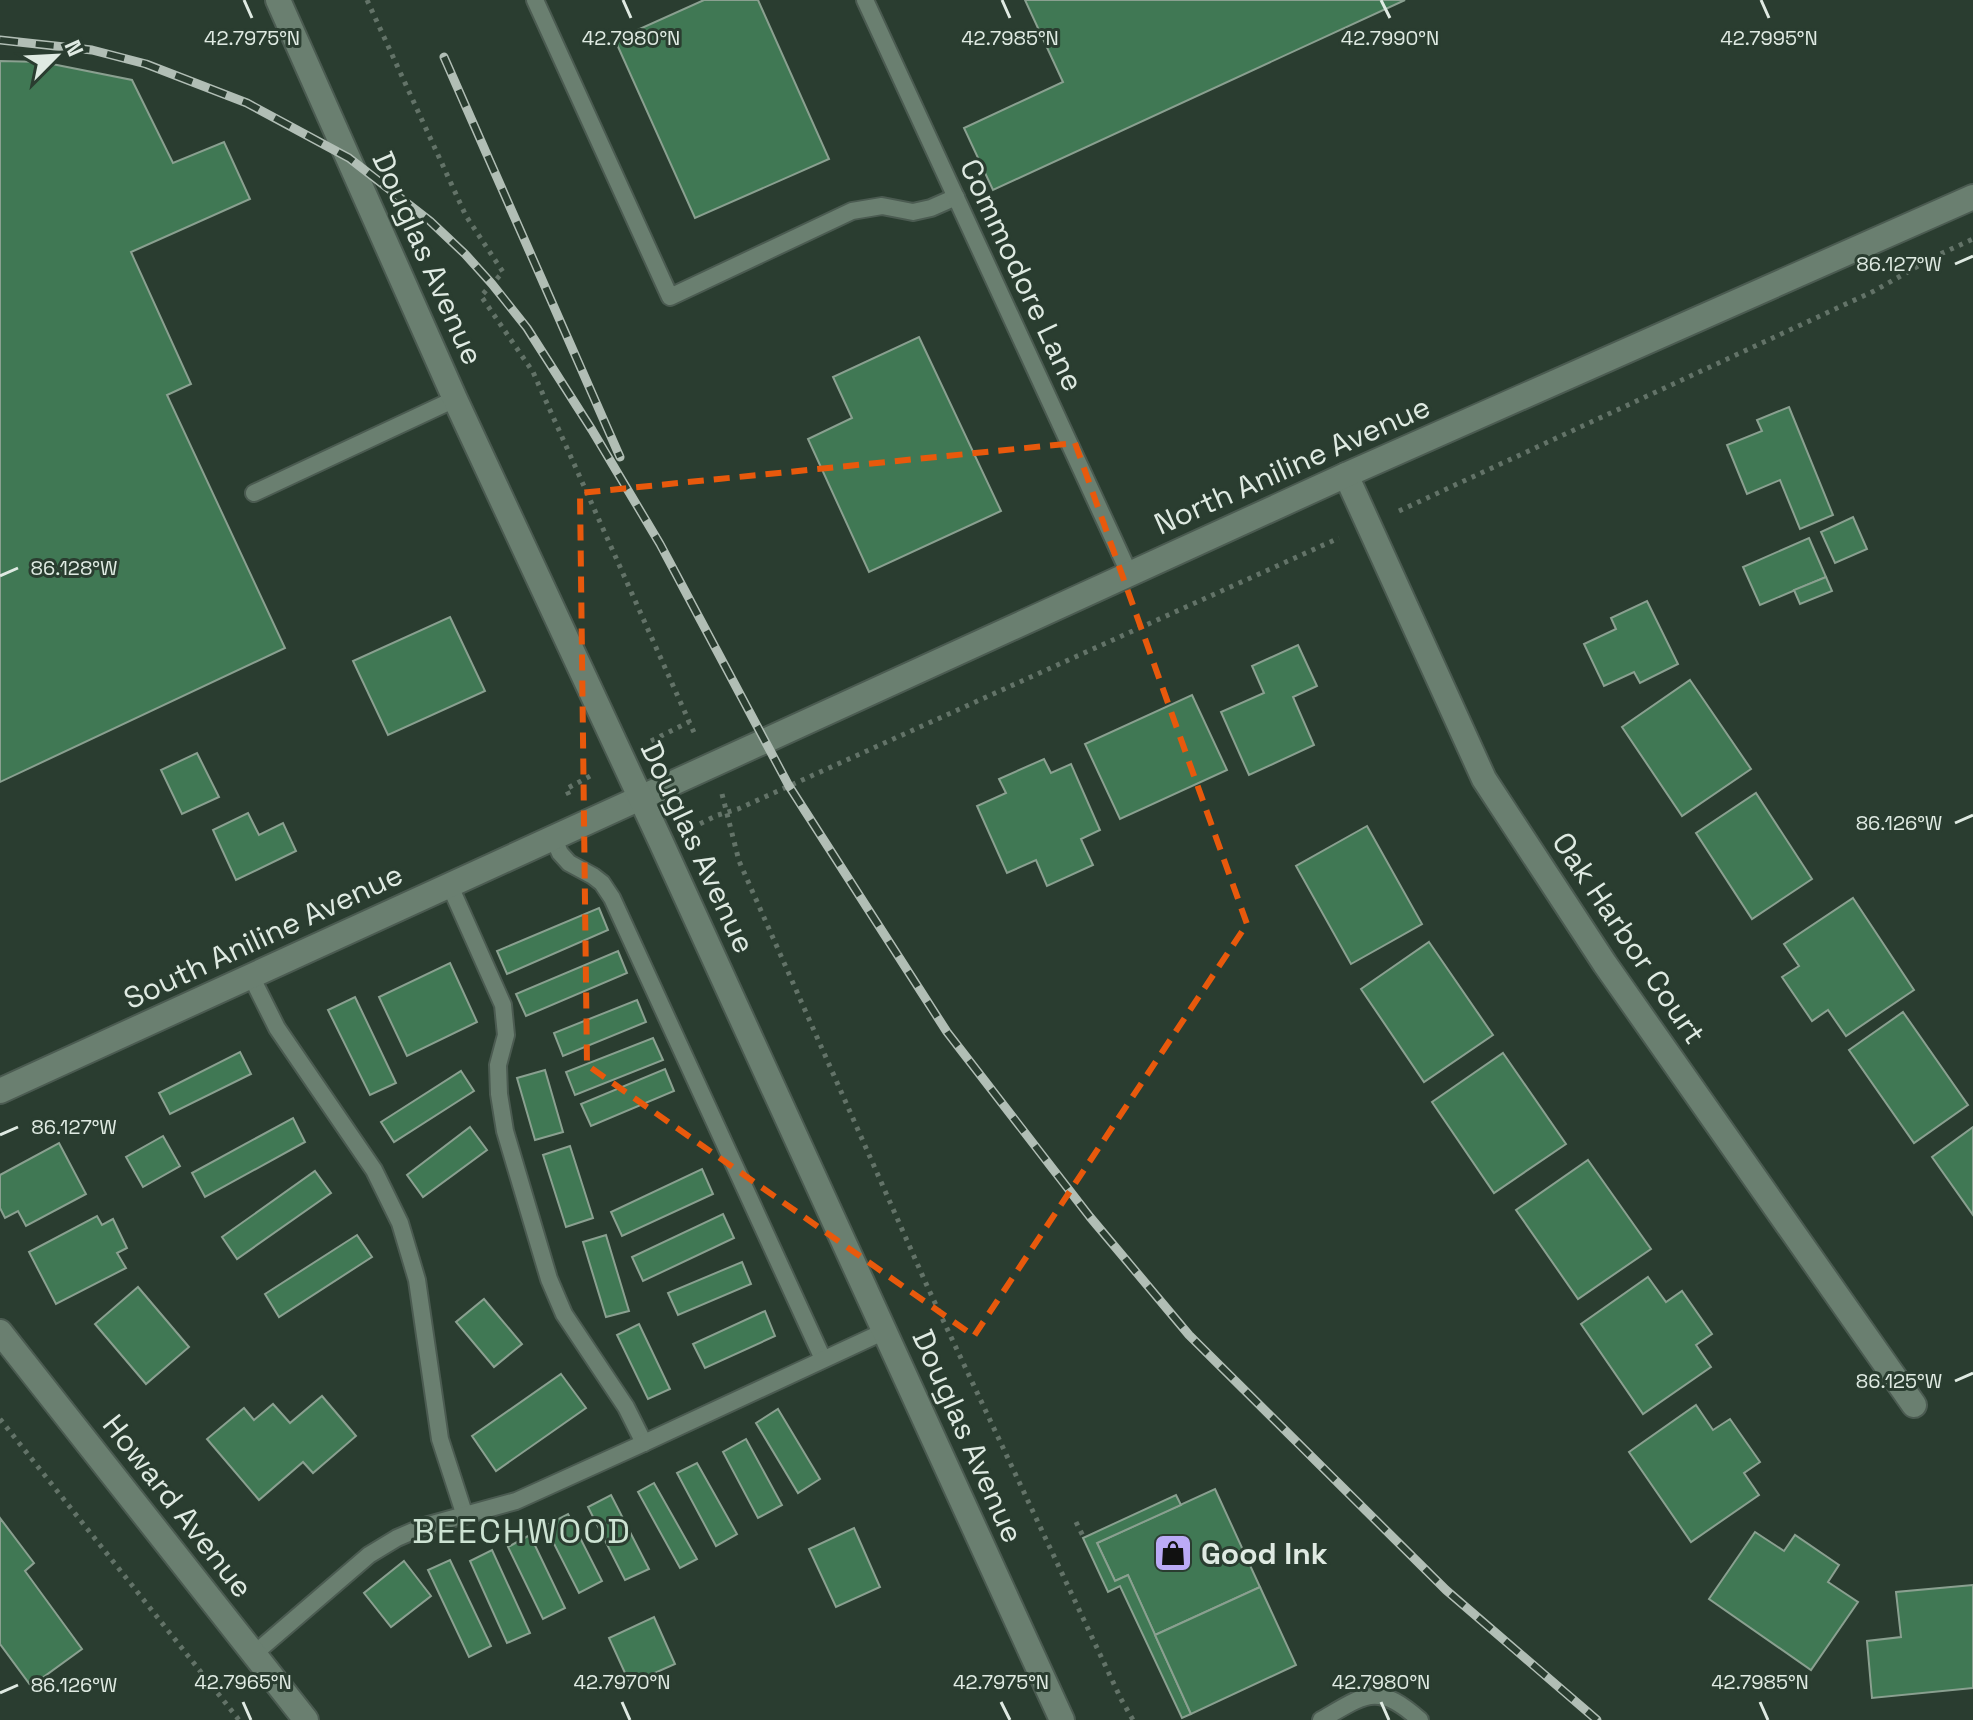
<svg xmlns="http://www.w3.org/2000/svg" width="1973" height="1720" viewBox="0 0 1973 1720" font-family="'Space Grotesk',sans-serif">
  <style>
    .building { fill: #407854; stroke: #8aa090; stroke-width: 2 }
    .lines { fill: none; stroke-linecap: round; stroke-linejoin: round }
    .service-casing { stroke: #4b5b51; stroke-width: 20 }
    .minor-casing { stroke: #4b5b51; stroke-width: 28 }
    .tertiary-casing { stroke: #4b5b51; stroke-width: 28 }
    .path { stroke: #637368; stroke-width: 5; stroke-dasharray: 4 6; stroke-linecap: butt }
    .service { stroke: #6a7f70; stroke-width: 16 }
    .minor { stroke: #6a7f70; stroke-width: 24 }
    .tertiary { stroke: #6a7f70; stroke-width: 24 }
    .rail-casing { stroke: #b1beb5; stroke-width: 9 }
    .rail { stroke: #2a3d30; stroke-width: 6; stroke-dasharray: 18; stroke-linecap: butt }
    .marked { fill: none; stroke: #e8590c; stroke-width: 6; stroke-dasharray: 16 10; stroke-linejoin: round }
    .ticks { fill: none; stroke: #dfeae2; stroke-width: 3 }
    .labels { text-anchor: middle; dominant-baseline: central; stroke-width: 6; stroke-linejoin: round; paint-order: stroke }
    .street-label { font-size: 30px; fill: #dfeae2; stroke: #2a3d30 }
    .poi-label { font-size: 30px; font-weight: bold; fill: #dfeae2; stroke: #2a3d30; text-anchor: start }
    .quarter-label { font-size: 34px; letter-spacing: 2px; fill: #cde3d3; stroke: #2a3d30 }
    .ticks-label { font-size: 20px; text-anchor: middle; fill: #dfeae2; stroke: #2a3d30; stroke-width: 6; stroke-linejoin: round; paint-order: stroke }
  </style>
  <rect width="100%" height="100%" fill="#2a3d30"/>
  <g class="building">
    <polygon points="704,0 758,0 829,159 695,218 615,40"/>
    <polygon points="1025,0 1405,0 993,190 964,128 1063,82"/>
    <polygon points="0,61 42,62 132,80 173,163 224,142 250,199 131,252 191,384 167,395 285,648 0,782"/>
    <polygon points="919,337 1001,511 869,572 808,439 852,418 833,377"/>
    <polygon points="1789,407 1833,515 1800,529 1780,480 1747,494 1727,445 1762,431 1757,420"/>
    <polygon points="1853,517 1867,549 1835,563 1821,532"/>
    <polygon points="1809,538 1826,577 1760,605 1743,567"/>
    <polygon points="1826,577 1832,591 1800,604 1794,590"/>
    <polygon points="1647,601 1678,664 1640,683 1634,672 1604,686 1584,644 1616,629 1611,618"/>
    <polygon points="450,617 485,691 388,735 353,661"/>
    <polygon points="1298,645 1317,686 1293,697 1314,745 1249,775 1221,712 1264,693 1252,666"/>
    <polygon points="1690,680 1751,769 1682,816 1622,727"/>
    <polygon points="1192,695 1227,770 1120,819 1085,744"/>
    <polygon points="197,753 219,797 182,814 161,770"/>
    <polygon points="1044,759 1051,773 1071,764 1100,830 1081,839 1093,865 1047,886 1036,860 1007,873 977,806 1006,793 999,779"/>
    <polygon points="1756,793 1812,879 1752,919 1696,833"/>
    <polygon points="248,813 259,835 283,823 296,851 236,880 213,830"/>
    <polygon points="1367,826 1422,924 1351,964 1296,866"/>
    <polygon points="1853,898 1914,990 1846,1036 1828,1010 1812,1021 1782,977 1799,966 1784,944"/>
    <polygon points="599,908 608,930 507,974 497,951"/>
    <polygon points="1429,942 1493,1035 1424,1082 1361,989"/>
    <polygon points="618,951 627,973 526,1016 516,994"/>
    <polygon points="450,963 477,1022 407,1056 379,997"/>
    <polygon points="355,997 396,1083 370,1095 328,1010"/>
    <polygon points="637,1000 646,1022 563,1056 554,1033"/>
    <polygon points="1903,1012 1968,1105 1914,1143 1849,1050"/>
    <polygon points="653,1038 663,1060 575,1095 566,1072"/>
    <polygon points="240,1052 251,1074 170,1114 159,1093"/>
    <polygon points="1503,1053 1566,1144 1494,1193 1432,1102"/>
    <polygon points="665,1069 674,1091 591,1126 581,1104"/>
    <polygon points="545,1070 563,1132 535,1140 517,1078"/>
    <polygon points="461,1071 474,1091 394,1142 381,1122"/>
    <polygon points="293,1118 305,1142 205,1197 192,1173"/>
    <polygon points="470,1127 487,1150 423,1197 407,1175"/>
    <polygon points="1973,1127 1973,1215 1932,1157"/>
    <polygon points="163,1136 180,1166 143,1187 126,1157"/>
    <polygon points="59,1143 86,1194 26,1226 18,1211 5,1218 0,1208 0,1175"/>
    <polygon points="570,1146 593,1218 566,1227 543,1155"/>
    <polygon points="1588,1160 1651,1249 1578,1299 1516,1210"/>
    <polygon points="702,1169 713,1194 622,1236 611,1212"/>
    <polygon points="315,1171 331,1193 237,1259 222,1237"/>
    <polygon points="723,1214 734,1238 643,1281 632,1257"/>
    <polygon points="97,1216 102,1225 113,1219 127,1248 117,1253 126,1268 56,1304 29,1252"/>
    <polygon points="357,1235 372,1257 279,1317 265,1294"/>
    <polygon points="606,1235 629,1311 606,1317 583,1242"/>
    <polygon points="742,1262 751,1284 678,1315 668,1293"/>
    <polygon points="1648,1277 1666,1302 1682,1291 1712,1334 1696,1345 1711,1367 1643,1414 1581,1324"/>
    <polygon points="138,1287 189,1347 146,1384 95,1324"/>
    <polygon points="484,1299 522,1344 494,1367 456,1322"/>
    <polygon points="765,1311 775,1336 705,1368 693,1344"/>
    <polygon points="639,1324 670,1389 648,1399 617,1335"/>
    <polygon points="561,1374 586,1408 496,1471 472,1436"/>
    <polygon points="322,1396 356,1436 313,1473 303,1462 259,1500 207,1439 244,1408 254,1420 273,1404 290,1423"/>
    <polygon points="1696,1405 1713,1430 1730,1419 1760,1462 1744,1473 1759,1495 1691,1542 1629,1452"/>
    <polygon points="778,1409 820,1479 798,1493 756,1423"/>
    <polygon points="746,1439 782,1505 758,1518 723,1452"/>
    <polygon points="697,1463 737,1534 716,1546 677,1473"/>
    <polygon points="654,1483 697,1559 680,1568 638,1492"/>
    <polygon points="1215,1489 1260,1587 1155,1635 1128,1575 1115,1581 1097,1543"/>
    <polygon points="611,1495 649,1569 625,1580 588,1507"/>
    <polygon points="1176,1495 1181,1505 1097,1543 1115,1581 1128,1575 1191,1714 1182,1718 1120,1586 1108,1592 1083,1538"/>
    <polygon points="568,1514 602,1581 579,1593 545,1526"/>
    <polygon points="0,1518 34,1563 25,1571 82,1649 31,1686 0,1644"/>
    <polygon points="854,1528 880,1587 836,1607 809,1549"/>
    <polygon points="1755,1532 1784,1551 1795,1535 1839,1565 1828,1582 1858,1602 1811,1670 1709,1599"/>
    <polygon points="530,1535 565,1608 543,1619 508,1547"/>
    <polygon points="492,1550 530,1633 507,1643 470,1561"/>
    <polygon points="450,1560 491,1646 469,1657 428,1570"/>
    <polygon points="404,1561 431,1596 391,1627 364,1593"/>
    <polygon points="1973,1585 1973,1688 1872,1698 1867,1641 1901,1637 1896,1592"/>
    <polygon points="1260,1587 1296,1665 1191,1714 1155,1635"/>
    <polygon points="654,1617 675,1664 630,1684 609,1638"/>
  </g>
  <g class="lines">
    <g class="service-casing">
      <g id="service">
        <polyline points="535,0 670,297 852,211 882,206 913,212 931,208 956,197"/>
        <polyline points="865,0 1129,573"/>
        <polyline points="254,493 455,399"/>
        <polyline points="553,837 560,853 569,863 593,876 602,883 612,898 823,1359"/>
        <polyline points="450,886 503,1005 506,1035 498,1065 499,1094 505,1131 549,1279 564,1314 626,1407 644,1443"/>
        <polyline points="251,976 277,1028 374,1170 400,1223 417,1280 440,1439 465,1516"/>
        <polyline points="254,1654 369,1555 397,1538 425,1526 516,1501 644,1443 885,1331"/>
        <path d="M1321,1720C1366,1694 1377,1682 1420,1720"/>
      </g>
    </g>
    <g class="minor-casing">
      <g id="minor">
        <polyline points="1346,475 1484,779 1605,964 1914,1405"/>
        <polyline points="0,1091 1346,475 1973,197"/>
        <polyline points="0,1332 306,1720"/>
      </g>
    </g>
    <g class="tertiary-casing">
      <polyline id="tertiary" points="278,0 455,399 661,842 1062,1720"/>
    </g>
    <g class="path">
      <polyline points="367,0 466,216 503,272 481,296 533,372 696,737"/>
      <polyline points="1399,511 1874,291 1936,256 1973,239"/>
      <polyline points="651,741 689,722"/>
      <polyline points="722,794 739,861 928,1288 1121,1699 1133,1720"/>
      <polyline points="569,795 566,789 594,774"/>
      <polyline points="691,828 718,815 738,809 1339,538"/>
      <polyline points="0,1419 239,1720"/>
      <polyline points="1076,1522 1084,1538"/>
    </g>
    <use href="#service" class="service"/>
    <use href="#minor" class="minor"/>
    <use href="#tertiary" class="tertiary"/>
    <g class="rail-casing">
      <g id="rail">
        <polyline points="0,40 92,50 146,64 247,103 349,158 430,221 465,254 492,284 527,328 592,430 660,544 789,786 947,1032 1090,1217 1189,1335 1446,1590 1597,1720"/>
        <polyline points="444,57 620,457"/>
      </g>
    </g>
    <use href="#rail" class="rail"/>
  </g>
  <path class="marked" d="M1075,443L1247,924L974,1336L587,1065L580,493Z"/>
  <path class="ticks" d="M244,0L252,18M623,0L631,18M1002,0L1010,18M1381,0L1390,18M1761,0L1769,18M1955,264L1973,256M0,576L18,568M1955,823L1973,815M0,1135L18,1127M1955,1381L1973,1373M0,1693L18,1685M243,1702L251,1720M622,1702L630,1720M1001,1702L1010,1720M1381,1702L1389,1720M1760,1702L1768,1720"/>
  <defs>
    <g id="shop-square" transform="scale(2)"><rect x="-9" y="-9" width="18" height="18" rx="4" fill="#bbaaf6" stroke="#2a3d30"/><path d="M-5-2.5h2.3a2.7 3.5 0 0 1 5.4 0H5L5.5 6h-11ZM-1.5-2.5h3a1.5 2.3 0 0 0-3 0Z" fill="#111"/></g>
  </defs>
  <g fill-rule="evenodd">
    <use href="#shop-square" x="1173" y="1553"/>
  </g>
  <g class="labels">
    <g class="street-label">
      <text transform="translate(428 258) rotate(66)">Douglas Avenue</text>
      <text transform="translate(1022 275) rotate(65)">Commodore Lane</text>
      <text transform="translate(1292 465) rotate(-24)">North Aniline Avenue</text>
      <text transform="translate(698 847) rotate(65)">Douglas Avenue</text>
      <text transform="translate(263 936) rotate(-25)">South Aniline Avenue</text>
      <text transform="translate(1629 938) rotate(56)">Oak Harbor Court</text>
      <text transform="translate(968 1436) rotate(66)">Douglas Avenue</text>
      <text transform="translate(178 1506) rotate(52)">Howard Avenue</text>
    </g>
    <g class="poi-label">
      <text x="1201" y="1553">Good Ink</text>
    </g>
    <g class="quarter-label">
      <text x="522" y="1531">BEECHWOOD</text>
    </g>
  </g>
  <g class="ticks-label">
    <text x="252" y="45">42.7975°N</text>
    <text x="631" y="45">42.7980°N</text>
    <text x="1010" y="45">42.7985°N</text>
    <text x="1769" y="45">42.7995°N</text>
    <text x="1390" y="45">42.7990°N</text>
    <text x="1899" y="271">86.127°W</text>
    <text x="74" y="575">86.128°W</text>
    <text x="1899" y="830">86.126°W</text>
    <text x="74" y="1134">86.127°W</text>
    <text x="1899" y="1388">86.125°W</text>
    <text x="243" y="1689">42.7965°N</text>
    <text x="622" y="1689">42.7970°N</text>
    <text x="1001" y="1689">42.7975°N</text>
    <text x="1381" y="1689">42.7980°N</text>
    <text x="1760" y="1689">42.7985°N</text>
    <text x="74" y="1692">86.126°W</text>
  </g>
  <g transform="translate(56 56) rotate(66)" stroke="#2a3d30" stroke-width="6" paint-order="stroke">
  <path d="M0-6L14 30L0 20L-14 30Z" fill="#dfeae2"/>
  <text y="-12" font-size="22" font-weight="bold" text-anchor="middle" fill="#dfeae2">N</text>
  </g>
</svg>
